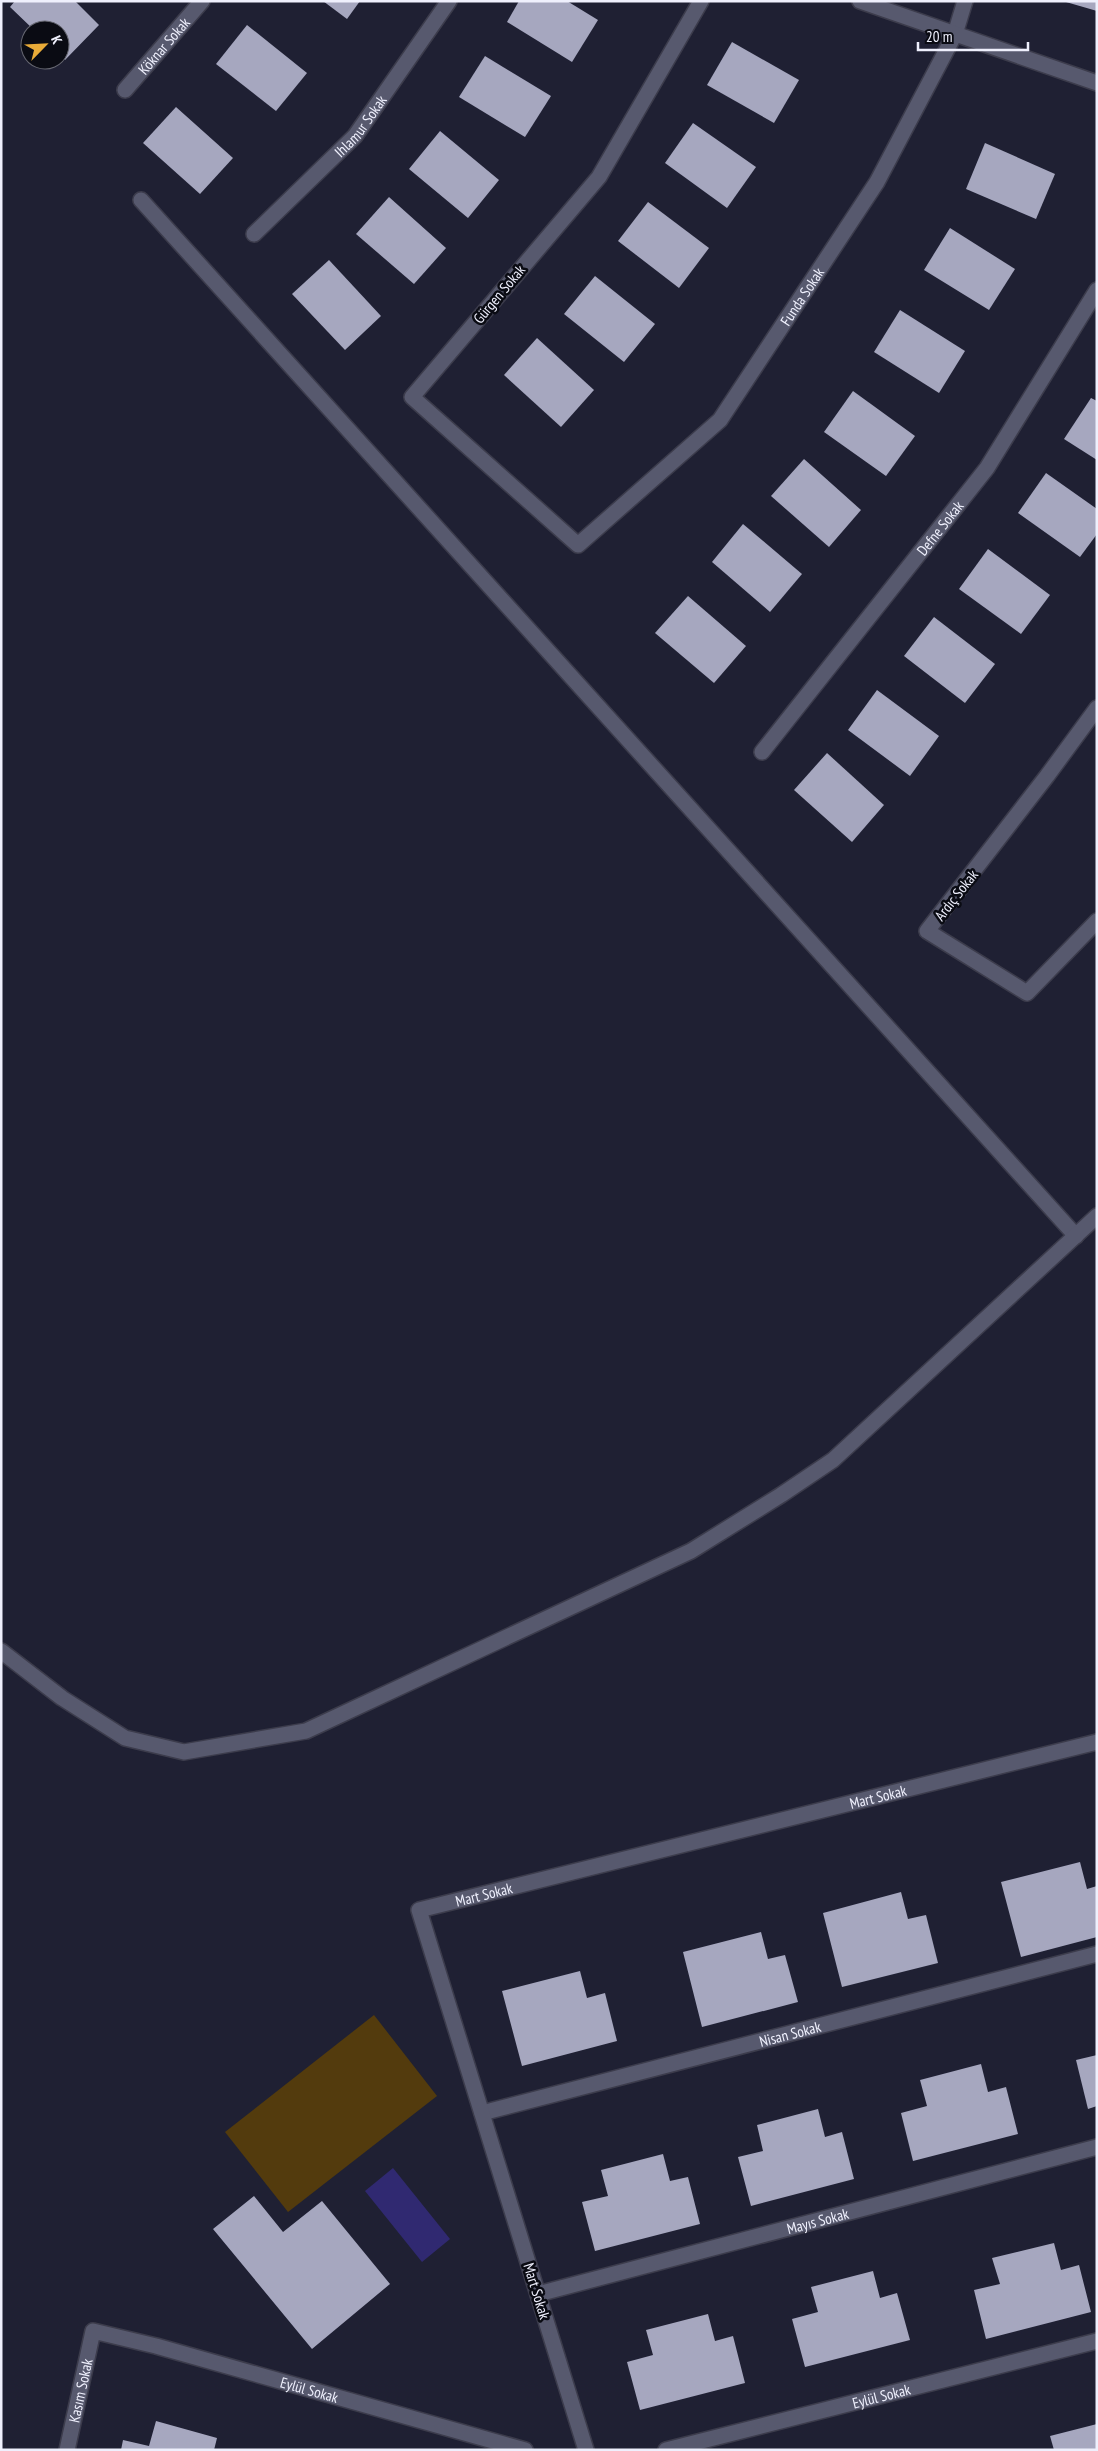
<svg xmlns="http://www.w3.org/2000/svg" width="1098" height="2451" viewBox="0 0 1098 2451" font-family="'PT Sans Narrow',sans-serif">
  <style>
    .green { fill: #533b0d }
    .water { fill: #302971 }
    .building { fill: #a6a7bf }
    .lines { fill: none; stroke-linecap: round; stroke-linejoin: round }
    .street-casing { stroke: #3c3c4c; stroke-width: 18 }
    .street { stroke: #57596e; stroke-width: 15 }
    .labels { text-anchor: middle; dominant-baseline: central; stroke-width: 5; stroke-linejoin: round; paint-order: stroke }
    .street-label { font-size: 15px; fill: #eff0fd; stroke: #0a0b13 }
  </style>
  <rect width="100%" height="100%" fill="#1f2033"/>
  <polygon class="green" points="374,2015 437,2096 288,2212 225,2132"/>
  <polygon class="water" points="393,2168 450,2239 422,2262 365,2191"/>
  <g class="building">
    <polygon points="15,1 75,1 99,25 65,60 60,55 60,30 34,30 10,7"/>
    <polygon points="323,1 360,1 347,19"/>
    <polygon points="519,1 567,1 598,20 572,62 507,22"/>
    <polygon points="1066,1 1097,1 1097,11 1066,2"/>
    <polygon points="247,25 307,73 276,111 216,64"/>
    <polygon points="732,42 799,80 774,123 707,85"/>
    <polygon points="485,56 551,96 525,137 459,97"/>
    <polygon points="176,107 233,158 200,194 143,143"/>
    <polygon points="693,123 756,167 727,208 665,163"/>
    <polygon points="440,131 499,180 468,218 409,169"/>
    <polygon points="985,143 1055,174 1036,219 966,189"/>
    <polygon points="389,197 446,248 414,284 356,234"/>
    <polygon points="648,202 709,248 679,288 618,241"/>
    <polygon points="950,228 1015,269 989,310 924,270"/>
    <polygon points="329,260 381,316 345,350 292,294"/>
    <polygon points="595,276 655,324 624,362 564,314"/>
    <polygon points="900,310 965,351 939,393 874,352"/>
    <polygon points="537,338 594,390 561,427 504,375"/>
    <polygon points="853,391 915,436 886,476 824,432"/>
    <polygon points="1091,398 1097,401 1097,460 1064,439"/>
    <polygon points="804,459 861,510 829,547 771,496"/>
    <polygon points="1046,473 1097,509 1097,534 1080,557 1018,513"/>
    <polygon points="743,524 802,574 770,612 712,562"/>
    <polygon points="988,549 1050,595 1021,634 959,589"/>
    <polygon points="688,596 746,646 714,683 655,633"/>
    <polygon points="934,617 995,664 965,703 904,656"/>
    <polygon points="877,690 939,736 910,776 848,730"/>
    <polygon points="827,753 884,805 852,842 794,790"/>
    <polygon points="1080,1862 1087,1889 1097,1886 1097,1937 1021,1957 1001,1882"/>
    <polygon points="901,1892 908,1919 926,1915 938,1963 842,1987 823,1913"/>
    <polygon points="761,1932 768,1959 785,1955 798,2002 702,2027 683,1952"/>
    <polygon points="580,1971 587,1998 605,1993 617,2041 522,2066 502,1991"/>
    <polygon points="1097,2055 1097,2106 1088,2109 1076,2060"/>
    <polygon points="981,2064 988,2092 1006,2087 1018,2134 913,2161 901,2113 927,2106 920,2080"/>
    <polygon points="818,2109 825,2137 842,2132 854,2179 751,2206 738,2157 763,2151 757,2125"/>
    <polygon points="663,2154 670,2181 688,2177 700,2224 595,2251 582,2202 608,2196 601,2170"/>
    <polygon points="254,2196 283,2232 322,2201 390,2284 312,2349 213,2229"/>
    <polygon points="1054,2243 1061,2270 1079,2265 1091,2312 986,2339 974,2290 1000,2284 992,2258"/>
    <polygon points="873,2271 880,2298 897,2293 910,2340 805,2367 792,2319 818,2312 811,2287"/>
    <polygon points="708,2314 715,2341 733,2336 745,2383 640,2410 627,2362 653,2355 646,2330"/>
    <polygon points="156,2421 217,2438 214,2450 121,2450 123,2440 149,2446"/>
    <polygon points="1097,2424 1097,2450 1054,2450 1050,2436"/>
  </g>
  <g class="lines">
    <g class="street-casing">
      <g id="street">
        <path id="s1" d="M701,1L599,177L412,397L578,545L720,420L877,182L955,34L965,1"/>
        <polyline points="860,1 1097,83"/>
        <path id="s2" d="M125,90L202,1"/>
        <polyline points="141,200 1076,1236"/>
        <path id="s3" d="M254,234L355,136L449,1"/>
        <polyline points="1097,708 1047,776 927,931 1027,993 1097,921"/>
        <path id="s4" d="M762,752L987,468L1097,290"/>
        <polyline points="1,1651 62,1698 125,1738 184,1752 306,1731 691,1551 781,1495 833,1460 1097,1216"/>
        <path id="s5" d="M482,2113L1097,1954"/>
        <path id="s6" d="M538,2294L1097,2147"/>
        <path id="s7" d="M67,2450L93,2331L156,2346L525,2450"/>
        <path id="s8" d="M586,2450L419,1910L1097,1742"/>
        <path id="s9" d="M666,2450L1097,2341"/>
      </g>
    </g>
    <use href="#street" class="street"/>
  </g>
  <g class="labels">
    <g class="street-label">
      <text stroke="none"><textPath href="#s2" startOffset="59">Köknar Sokak</textPath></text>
      <text stroke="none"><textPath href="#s3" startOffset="152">Ihlamur Sokak</textPath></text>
      <text transform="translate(499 294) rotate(-50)">Gürgen Sokak</text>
      <text stroke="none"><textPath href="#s1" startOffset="1052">Funda Sokak</textPath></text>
      <text stroke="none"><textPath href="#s4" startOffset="286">Defne Sokak</textPath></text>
      <text transform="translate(956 895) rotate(-52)">Ardıç Sokak</text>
      <text stroke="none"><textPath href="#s8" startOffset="1038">Mart Sokak</textPath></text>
      <text stroke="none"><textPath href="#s8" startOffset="632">Mart Sokak</textPath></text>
      <text stroke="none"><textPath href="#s5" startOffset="318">Nisan Sokak</textPath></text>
      <text stroke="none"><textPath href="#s6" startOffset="289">Mayıs Sokak</textPath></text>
      <text transform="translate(537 2291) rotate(73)">Mart Sokak</text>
      <text stroke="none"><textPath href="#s7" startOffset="346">Eylül Sokak</textPath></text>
      <text stroke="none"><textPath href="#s7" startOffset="61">Kasım Sokak</textPath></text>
      <text stroke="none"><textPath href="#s9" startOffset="222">Eylül Sokak</textPath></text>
    </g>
  </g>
  <rect width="1098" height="2451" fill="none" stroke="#eff0fd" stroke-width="5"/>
  <g transform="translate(45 45) rotate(66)"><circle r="24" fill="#0a0b13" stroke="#666771"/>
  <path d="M0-4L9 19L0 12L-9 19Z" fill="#e9ab38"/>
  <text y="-8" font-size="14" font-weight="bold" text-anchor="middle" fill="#eff0fd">K</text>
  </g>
  <path d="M918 42v8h110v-8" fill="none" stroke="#eff0fd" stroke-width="2.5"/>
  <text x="926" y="42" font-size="15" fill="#eff0fd" stroke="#0a0b13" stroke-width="4" paint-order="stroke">20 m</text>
</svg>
